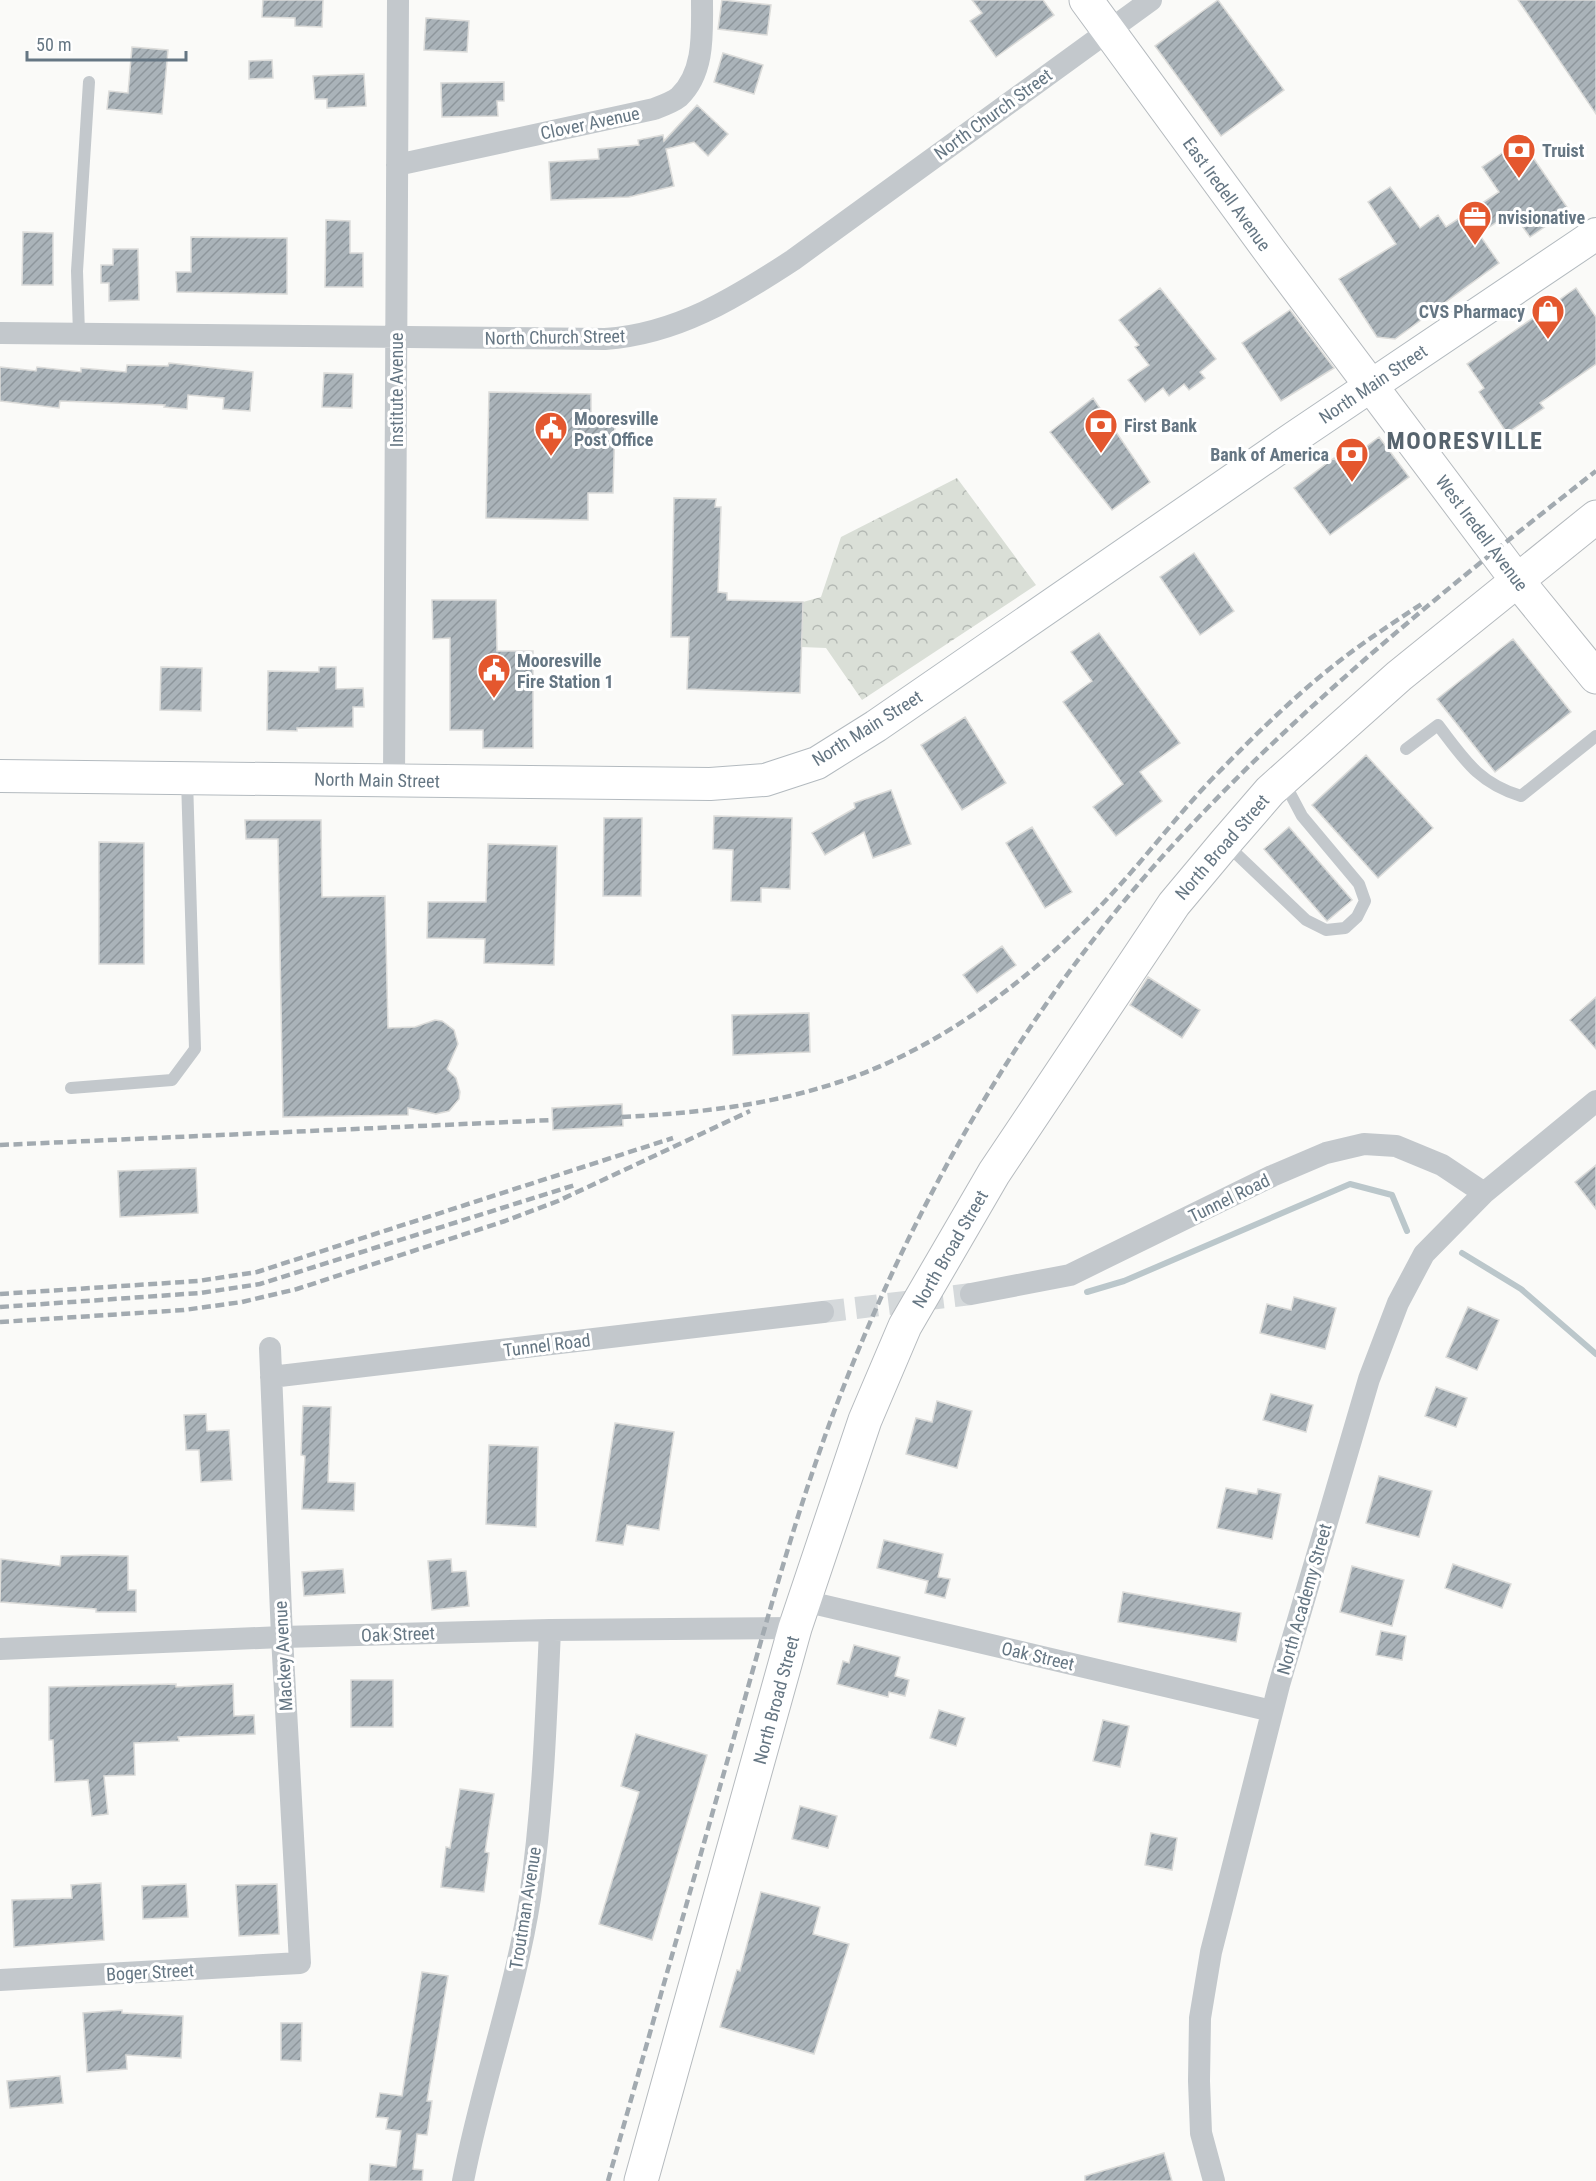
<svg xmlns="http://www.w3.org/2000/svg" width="1596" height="2181" viewBox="0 0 1596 2181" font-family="'Roboto Condensed',sans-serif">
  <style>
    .park { fill: url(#park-crowns) }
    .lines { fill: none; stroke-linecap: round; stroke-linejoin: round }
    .stream { stroke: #bbc7cb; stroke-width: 6 }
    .building { fill: url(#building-hatch); stroke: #dcdcda; stroke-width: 1.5 }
    .street-tunnel { stroke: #d5d9db; stroke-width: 22; stroke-dasharray: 22 11; stroke-linecap: butt }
    .secondary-casing { stroke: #b3babf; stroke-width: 34 }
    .primary-casing { stroke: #b5babe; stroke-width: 35 }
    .lane { stroke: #c3c8cc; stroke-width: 12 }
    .street { stroke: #c3c8cc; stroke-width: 22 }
    .secondary { stroke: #fff; stroke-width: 32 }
    .primary { stroke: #fff; stroke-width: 33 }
    .rail { stroke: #a2aab0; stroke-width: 4.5; stroke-dasharray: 9 4.5; stroke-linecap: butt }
    .labels { text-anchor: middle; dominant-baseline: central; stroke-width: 6; stroke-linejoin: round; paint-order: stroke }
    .street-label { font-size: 18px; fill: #657683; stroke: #fff }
    .poi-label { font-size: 18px; font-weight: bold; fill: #657683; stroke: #fff; text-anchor: start }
    .district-label { font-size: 24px; font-weight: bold; letter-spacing: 1.5px; fill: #57646e; stroke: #fff }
  </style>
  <defs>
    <pattern id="park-crowns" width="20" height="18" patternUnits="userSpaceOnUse" patternTransform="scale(1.5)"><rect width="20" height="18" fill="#dadfd7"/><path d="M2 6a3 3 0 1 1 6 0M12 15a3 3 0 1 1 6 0" fill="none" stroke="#b4b9b4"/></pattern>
    <pattern id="building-hatch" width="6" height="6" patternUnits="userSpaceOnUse" patternTransform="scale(1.5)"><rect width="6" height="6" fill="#aab3b9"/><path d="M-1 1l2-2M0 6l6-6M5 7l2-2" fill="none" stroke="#8e969c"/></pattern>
  </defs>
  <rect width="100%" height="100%" fill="#fafaf8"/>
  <path class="park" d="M 957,478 L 1036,585 L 862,700 L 826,648 L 801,647 L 803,602 L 821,597 L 841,537 Z"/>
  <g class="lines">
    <path class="stream" d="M 1462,1253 L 1521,1289 L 1596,1354
      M 1087,1292 L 1124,1281 L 1350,1184 L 1392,1195 L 1407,1231"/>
  </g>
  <path class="building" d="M 263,0 L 323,0 L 322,27 L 295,26 L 295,18 L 262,17 Z
    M 722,0 L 771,5 L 767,35 L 718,29 Z
    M 972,0 L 1043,0 L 1054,15 L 996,57 L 970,21 L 982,13 Z
    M 1218,0 L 1284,90 L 1221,136 L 1155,46 Z
    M 1518,0 L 1596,0 L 1596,114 Z
    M 426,18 L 469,21 L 467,52 L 424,50 Z
    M 132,47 L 168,50 L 162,114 L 107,109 L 109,91 L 128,93 Z
    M 723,53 L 763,65 L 754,94 L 714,82 Z
    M 272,60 L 273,78 L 249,79 L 249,61 Z
    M 364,74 L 366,106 L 327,108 L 327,99 L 315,99 L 313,76 Z
    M 504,82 L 504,101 L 497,101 L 498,116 L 442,117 L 441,83 Z
    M 697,105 L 728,134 L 708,156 L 694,142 L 666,149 L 674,186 L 629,197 L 551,200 L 549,162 L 599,159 L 598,149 L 639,145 L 638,140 L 663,135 L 664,141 Z
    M 1521,140 L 1569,210 L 1530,237 L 1512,212 L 1479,234 L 1499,263 L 1395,339 L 1377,337 L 1339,279 L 1396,244 L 1368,202 L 1390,187 L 1420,228 L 1438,215 L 1446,227 L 1499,192 L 1482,167 Z
    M 326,220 L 350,221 L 350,253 L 363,253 L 363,287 L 325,287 Z
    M 23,232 L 53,233 L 53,285 L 22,285 Z
    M 191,237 L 287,238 L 287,294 L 177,292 L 176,272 L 191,272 Z
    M 113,249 L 138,249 L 139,300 L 109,301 L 109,283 L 101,283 L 101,265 L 113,265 Z
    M 1160,288 L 1216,359 L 1200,372 L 1205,378 L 1189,390 L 1184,384 L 1169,396 L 1163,388 L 1145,402 L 1128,380 L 1149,365 L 1135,347 L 1139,345 L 1119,320 Z
    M 1576,288 L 1596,317 L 1596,364 L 1540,403 L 1544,408 L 1507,433 L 1479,392 L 1484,388 L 1467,364 Z
    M 1290,310 L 1334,368 L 1281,401 L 1242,343 Z
    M 169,363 L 253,372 L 250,411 L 223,409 L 224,398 L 188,395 L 187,409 L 164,407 L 165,405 L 60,401 L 59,408 L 0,401 L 0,367 L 36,371 L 37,367 L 81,372 L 81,368 L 126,372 L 127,365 L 168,366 Z
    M 324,373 L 353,374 L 352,408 L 322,407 Z
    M 489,392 L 591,394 L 591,421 L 615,421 L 613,493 L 588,493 L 588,520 L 486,518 Z
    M 1093,398 L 1150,482 L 1112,510 L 1050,432 Z
    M 1379,437 L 1409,477 L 1330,535 L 1294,488 L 1334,458 L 1340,466 Z
    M 674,498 L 716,499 L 715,507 L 721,507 L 718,592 L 727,593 L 727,600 L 803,602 L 800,693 L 687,689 L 689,637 L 671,637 Z
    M 1194,553 L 1234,611 L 1200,635 L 1160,577 Z
    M 432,600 L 496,600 L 497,651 L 533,651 L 533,748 L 483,748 L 483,730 L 450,730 L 450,638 L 433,639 Z
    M 1099,633 L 1180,743 L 1140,772 L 1162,801 L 1116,836 L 1093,807 L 1123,784 L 1063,702 L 1092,681 L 1071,652 Z
    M 1513,639 L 1571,712 L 1495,772 L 1437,699 Z
    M 161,667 L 202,668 L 201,711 L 160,710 Z
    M 319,667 L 336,667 L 336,689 L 363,688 L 364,707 L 353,707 L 353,727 L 297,728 L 297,731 L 267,730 L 268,671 L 319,672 Z
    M 965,717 L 1006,783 L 962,810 L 921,745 Z
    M 1366,755 L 1433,828 L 1378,878 L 1312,805 Z
    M 891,790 L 911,844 L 873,858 L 864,832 L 825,855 L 812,833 L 855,808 L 854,803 Z
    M 714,816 L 792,818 L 790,889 L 761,888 L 761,902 L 731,901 L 733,850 L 713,849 Z
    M 604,818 L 642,818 L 641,896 L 603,896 Z
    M 245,820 L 321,820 L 322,897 L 385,896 L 388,1028 L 415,1027 L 435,1020 L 442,1021 L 454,1030 L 458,1044 L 447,1069 L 456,1078 L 460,1092 L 459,1099 L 449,1111 L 436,1114 L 408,1108 L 408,1115 L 283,1117 L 278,839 L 246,839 Z
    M 1032,827 L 1072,892 L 1045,908 L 1006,843 Z
    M 1289,827 L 1352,900 L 1327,921 L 1264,849 Z
    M 99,842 L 144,843 L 144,964 L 99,964 Z
    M 488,844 L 557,846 L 554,965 L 484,963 L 485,939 L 427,938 L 428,902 L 486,902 Z
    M 1002,946 L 1016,965 L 977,993 L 963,975 Z
    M 1148,977 L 1200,1010 L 1182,1038 L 1130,1005 Z
    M 1596,997 L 1596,1049 L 1570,1020 Z
    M 809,1013 L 810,1052 L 733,1055 L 732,1015 Z
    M 622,1104 L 623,1126 L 553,1130 L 552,1108 Z
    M 1596,1165 L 1596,1209 L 1575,1182 Z
    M 196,1168 L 198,1213 L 120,1217 L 118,1171 Z
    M 1294,1297 L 1336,1308 L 1325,1349 L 1260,1333 L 1267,1304 L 1291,1310 Z
    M 1468,1307 L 1499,1320 L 1477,1370 L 1446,1357 Z
    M 1436,1387 L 1467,1398 L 1456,1427 L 1425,1416 Z
    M 1271,1394 L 1313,1405 L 1306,1432 L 1263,1420 Z
    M 937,1401 L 972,1411 L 957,1468 L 906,1454 L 916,1418 L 932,1422 Z
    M 303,1406 L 331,1407 L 328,1482 L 355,1483 L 354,1511 L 302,1509 L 305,1456 L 301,1455 Z
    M 206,1414 L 207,1431 L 229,1430 L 232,1480 L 201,1482 L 199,1450 L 186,1450 L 184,1415 Z
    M 615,1423 L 674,1432 L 659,1530 L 627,1525 L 623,1545 L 596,1541 Z
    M 489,1445 L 538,1447 L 536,1527 L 486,1524 Z
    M 1379,1476 L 1432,1491 L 1419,1537 L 1366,1523 Z
    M 1226,1488 L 1257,1494 L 1258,1489 L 1281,1494 L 1272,1539 L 1217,1528 Z
    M 884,1540 L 943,1554 L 938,1577 L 950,1579 L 945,1598 L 925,1593 L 928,1581 L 877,1568 Z
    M 95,1555 L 128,1556 L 128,1590 L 136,1590 L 136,1612 L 96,1612 L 96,1609 L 0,1602 L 1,1559 L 60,1566 L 61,1556 Z
    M 451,1559 L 452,1572 L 466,1571 L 469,1606 L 432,1610 L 428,1561 Z
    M 1453,1564 L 1511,1584 L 1502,1608 L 1445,1588 Z
    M 1352,1566 L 1404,1580 L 1392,1626 L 1340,1612 Z
    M 343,1569 L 345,1593 L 304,1596 L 302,1572 Z
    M 1123,1592 L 1241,1613 L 1236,1642 L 1118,1622 Z
    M 1381,1631 L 1406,1636 L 1402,1660 L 1376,1655 Z
    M 854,1645 L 900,1657 L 895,1676 L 909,1680 L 905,1696 L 889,1692 L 888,1697 L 837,1684 L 843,1661 L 849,1663 Z
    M 351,1680 L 393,1680 L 393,1727 L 351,1727 Z
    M 176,1684 L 176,1687 L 233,1684 L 234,1716 L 254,1715 L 255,1734 L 178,1737 L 179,1741 L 134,1743 L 135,1775 L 104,1776 L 108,1814 L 92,1816 L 88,1780 L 55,1782 L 53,1740 L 49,1740 L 49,1687 Z
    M 939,1710 L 965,1718 L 956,1746 L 930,1738 Z
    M 1103,1720 L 1129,1726 L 1120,1767 L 1093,1761 Z
    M 636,1734 L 707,1755 L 652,1940 L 599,1924 L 639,1792 L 621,1786 Z
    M 460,1789 L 494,1794 L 485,1852 L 489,1853 L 484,1892 L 441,1887 L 446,1847 L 450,1848 Z
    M 800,1806 L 837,1816 L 828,1848 L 792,1839 Z
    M 1151,1833 L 1177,1838 L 1172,1870 L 1145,1865 Z
    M 101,1883 L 104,1940 L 14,1947 L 12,1900 L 72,1898 L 71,1885 Z
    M 186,1884 L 188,1917 L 143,1919 L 142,1886 Z
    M 277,1884 L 279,1934 L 239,1936 L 236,1885 Z
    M 761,1892 L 820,1907 L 813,1934 L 849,1944 L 814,2054 L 720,2027 L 737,1970 L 740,1971 Z
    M 422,1972 L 448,1976 L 427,2101 L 432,2101 L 427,2135 L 417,2134 L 413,2169 L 423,2170 L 422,2181 L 369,2181 L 370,2164 L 396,2167 L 401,2131 L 386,2129 L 388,2118 L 376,2117 L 380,2093 L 402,2096 Z
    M 122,2010 L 122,2013 L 183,2016 L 181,2058 L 126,2055 L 127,2069 L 87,2072 L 83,2013 Z
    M 281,2023 L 302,2023 L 301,2061 L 281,2060 Z
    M 60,2076 L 63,2103 L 10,2108 L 7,2081 Z
    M 1164,2153 L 1172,2181 L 1085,2181 L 1085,2176 Z"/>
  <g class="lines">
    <path class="street-tunnel" d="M 823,1312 L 971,1294"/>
    <defs>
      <path id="secondary" d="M 0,776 L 710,784 L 765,780 L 817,763 L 876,726 L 1295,437 L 1596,234"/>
      <path id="primary" d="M 1086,0 L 1269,250 L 1516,579 L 1596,677
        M 641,2181 L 795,1628 L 865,1420 L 905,1326 L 994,1173 L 1174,904 L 1225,843 L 1270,791 L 1399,676 L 1596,517"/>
    </defs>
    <use href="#secondary" class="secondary-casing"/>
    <use href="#primary" class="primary-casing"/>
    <path class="lane" d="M 79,334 L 77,271 L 89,82
      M 1406,749 L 1438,725 C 1464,759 1478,783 1521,796 L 1596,736
      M 1226,844 L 1306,920 L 1326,930 L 1345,928 L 1357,917 L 1365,901 L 1359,884 L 1302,816 L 1284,782
      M 71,1088 L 172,1080 L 195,1049 L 187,779"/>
    <path class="street" d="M 397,165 L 654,109 C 662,106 673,102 679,97 C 705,72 702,33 702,0
      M 0,333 L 605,339 C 677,334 735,298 793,260 L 1151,0
      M 394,780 L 398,0
      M 971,1294 L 1070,1275 L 1272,1176 L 1326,1153 L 1364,1144 L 1396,1146 L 1442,1165 L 1484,1193
      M 271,1377 L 823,1312
      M 804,1601 L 1272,1711
      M 0,1649 L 282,1637 L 550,1630 L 795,1628
      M 0,1980 L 300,1963 L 282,1637 L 270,1348
      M 463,2181 C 481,2086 515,1994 530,1898 C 543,1809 546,1719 550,1630
      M 1214,2181 L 1201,2133 L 1199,2081 L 1200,2018 L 1211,1952 L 1279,1685 L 1369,1379 L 1398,1303 L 1424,1254 L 1484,1193 L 1596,1101"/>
    <use href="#secondary" class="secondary"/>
    <use href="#primary" class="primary"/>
    <path class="rail" d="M 622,1117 C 695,1113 766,1106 836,1083 C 939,1050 1034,977 1107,899 C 1143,861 1175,818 1211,780 C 1252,738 1295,695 1342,659 C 1368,639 1396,621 1423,603
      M 0,1145 L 553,1120
      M 0,1294 L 198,1281 L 257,1272 L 673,1138
      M 0,1307 L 200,1293 L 260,1284 L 575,1185
      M 0,1322 L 184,1310 L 242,1302 L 297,1289 L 505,1221 L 558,1201 L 750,1111
      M 608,2181 C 647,2043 686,1906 725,1769 C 757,1657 786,1545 825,1436 C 901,1226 1013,1024 1162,857 C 1291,713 1444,590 1596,471"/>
  </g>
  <defs>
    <symbol id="bank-pin" viewBox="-11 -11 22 30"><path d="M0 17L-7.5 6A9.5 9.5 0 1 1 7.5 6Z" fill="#e4572e" stroke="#fff"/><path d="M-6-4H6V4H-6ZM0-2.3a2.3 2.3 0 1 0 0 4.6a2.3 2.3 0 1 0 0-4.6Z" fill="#fff"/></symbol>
    <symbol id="office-pin" viewBox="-11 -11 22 30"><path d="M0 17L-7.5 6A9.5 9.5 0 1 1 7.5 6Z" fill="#e4572e" stroke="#fff"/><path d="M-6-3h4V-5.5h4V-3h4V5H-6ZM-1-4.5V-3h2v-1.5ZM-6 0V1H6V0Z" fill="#fff"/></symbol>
    <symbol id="shop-pin" viewBox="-11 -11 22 30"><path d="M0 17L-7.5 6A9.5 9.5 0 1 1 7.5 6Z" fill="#e4572e" stroke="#fff"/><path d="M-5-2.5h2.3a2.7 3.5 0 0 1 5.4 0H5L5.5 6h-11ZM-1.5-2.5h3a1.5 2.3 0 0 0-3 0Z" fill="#fff"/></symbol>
    <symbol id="civic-pin" viewBox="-11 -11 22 30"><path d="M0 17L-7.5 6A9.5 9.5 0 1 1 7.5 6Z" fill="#e4572e" stroke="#fff"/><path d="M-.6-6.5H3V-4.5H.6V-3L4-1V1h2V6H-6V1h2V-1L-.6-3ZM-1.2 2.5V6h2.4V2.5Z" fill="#fff"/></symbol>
  </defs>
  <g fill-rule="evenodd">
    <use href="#bank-pin" x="1500" y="131" width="38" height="52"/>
    <use href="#office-pin" x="1456" y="198" width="38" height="52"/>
    <use href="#shop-pin" x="1529" y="292" width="38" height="52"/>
    <use href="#bank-pin" x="1082" y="406" width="38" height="52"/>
    <use href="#civic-pin" x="532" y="409" width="38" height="52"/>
    <use href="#bank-pin" x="1333" y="435" width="38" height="52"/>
    <use href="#civic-pin" x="475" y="651" width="38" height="52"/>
  </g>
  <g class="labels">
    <g class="street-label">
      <text transform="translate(993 114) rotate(-36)">North Church Street</text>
      <text transform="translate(590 123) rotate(-12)">Clover Avenue</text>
      <text transform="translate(1227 194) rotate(54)">East Iredell Avenue</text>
      <text transform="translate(555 337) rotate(-1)">North Church Street</text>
      <text transform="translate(1373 384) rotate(-34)">North Main Street</text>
      <text transform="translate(396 390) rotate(-90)">Institute Avenue</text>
      <text transform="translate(1482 533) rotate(53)">West Iredell Avenue</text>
      <text transform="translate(867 728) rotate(-32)">North Main Street</text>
      <text transform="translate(377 780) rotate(1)">North Main Street</text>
      <text transform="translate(1222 847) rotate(-49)">North Broad Street</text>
      <text transform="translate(1229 1198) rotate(-26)">Tunnel Road</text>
      <text transform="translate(950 1249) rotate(-60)">North Broad Street</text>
      <text transform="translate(547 1345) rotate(-7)">Tunnel Road</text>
      <text transform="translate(1304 1599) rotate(-74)">North Academy Street</text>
      <text transform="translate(398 1634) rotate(-2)">Oak Street</text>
      <text transform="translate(283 1656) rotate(-93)">Mackey Avenue</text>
      <text transform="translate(1038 1656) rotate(13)">Oak Street</text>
      <text transform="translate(776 1700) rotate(-75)">North Broad Street</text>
      <text transform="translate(525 1908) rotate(-81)">Troutman Avenue</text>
      <text transform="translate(150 1972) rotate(-3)">Boger Street</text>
    </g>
    <g class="poi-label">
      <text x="1542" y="150">Truist</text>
      <text x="1498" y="217">nvisionative</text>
      <text x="1525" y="311" text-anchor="end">CVS Pharmacy</text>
      <text x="574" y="418">Mooresville<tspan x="574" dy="21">Post Office</tspan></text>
      <text x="1124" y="425">First Bank</text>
      <text x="1329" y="454" text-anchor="end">Bank of America</text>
      <text x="517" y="660">Mooresville<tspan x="517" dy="21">Fire Station 1</tspan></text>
    </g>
    <g class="district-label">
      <text x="1465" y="441">MOORESVILLE</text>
    </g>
  </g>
  <path d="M27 51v9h159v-9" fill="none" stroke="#657683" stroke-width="3"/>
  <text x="36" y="51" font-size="18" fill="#657683" stroke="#ffffff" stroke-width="4.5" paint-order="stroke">50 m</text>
</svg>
